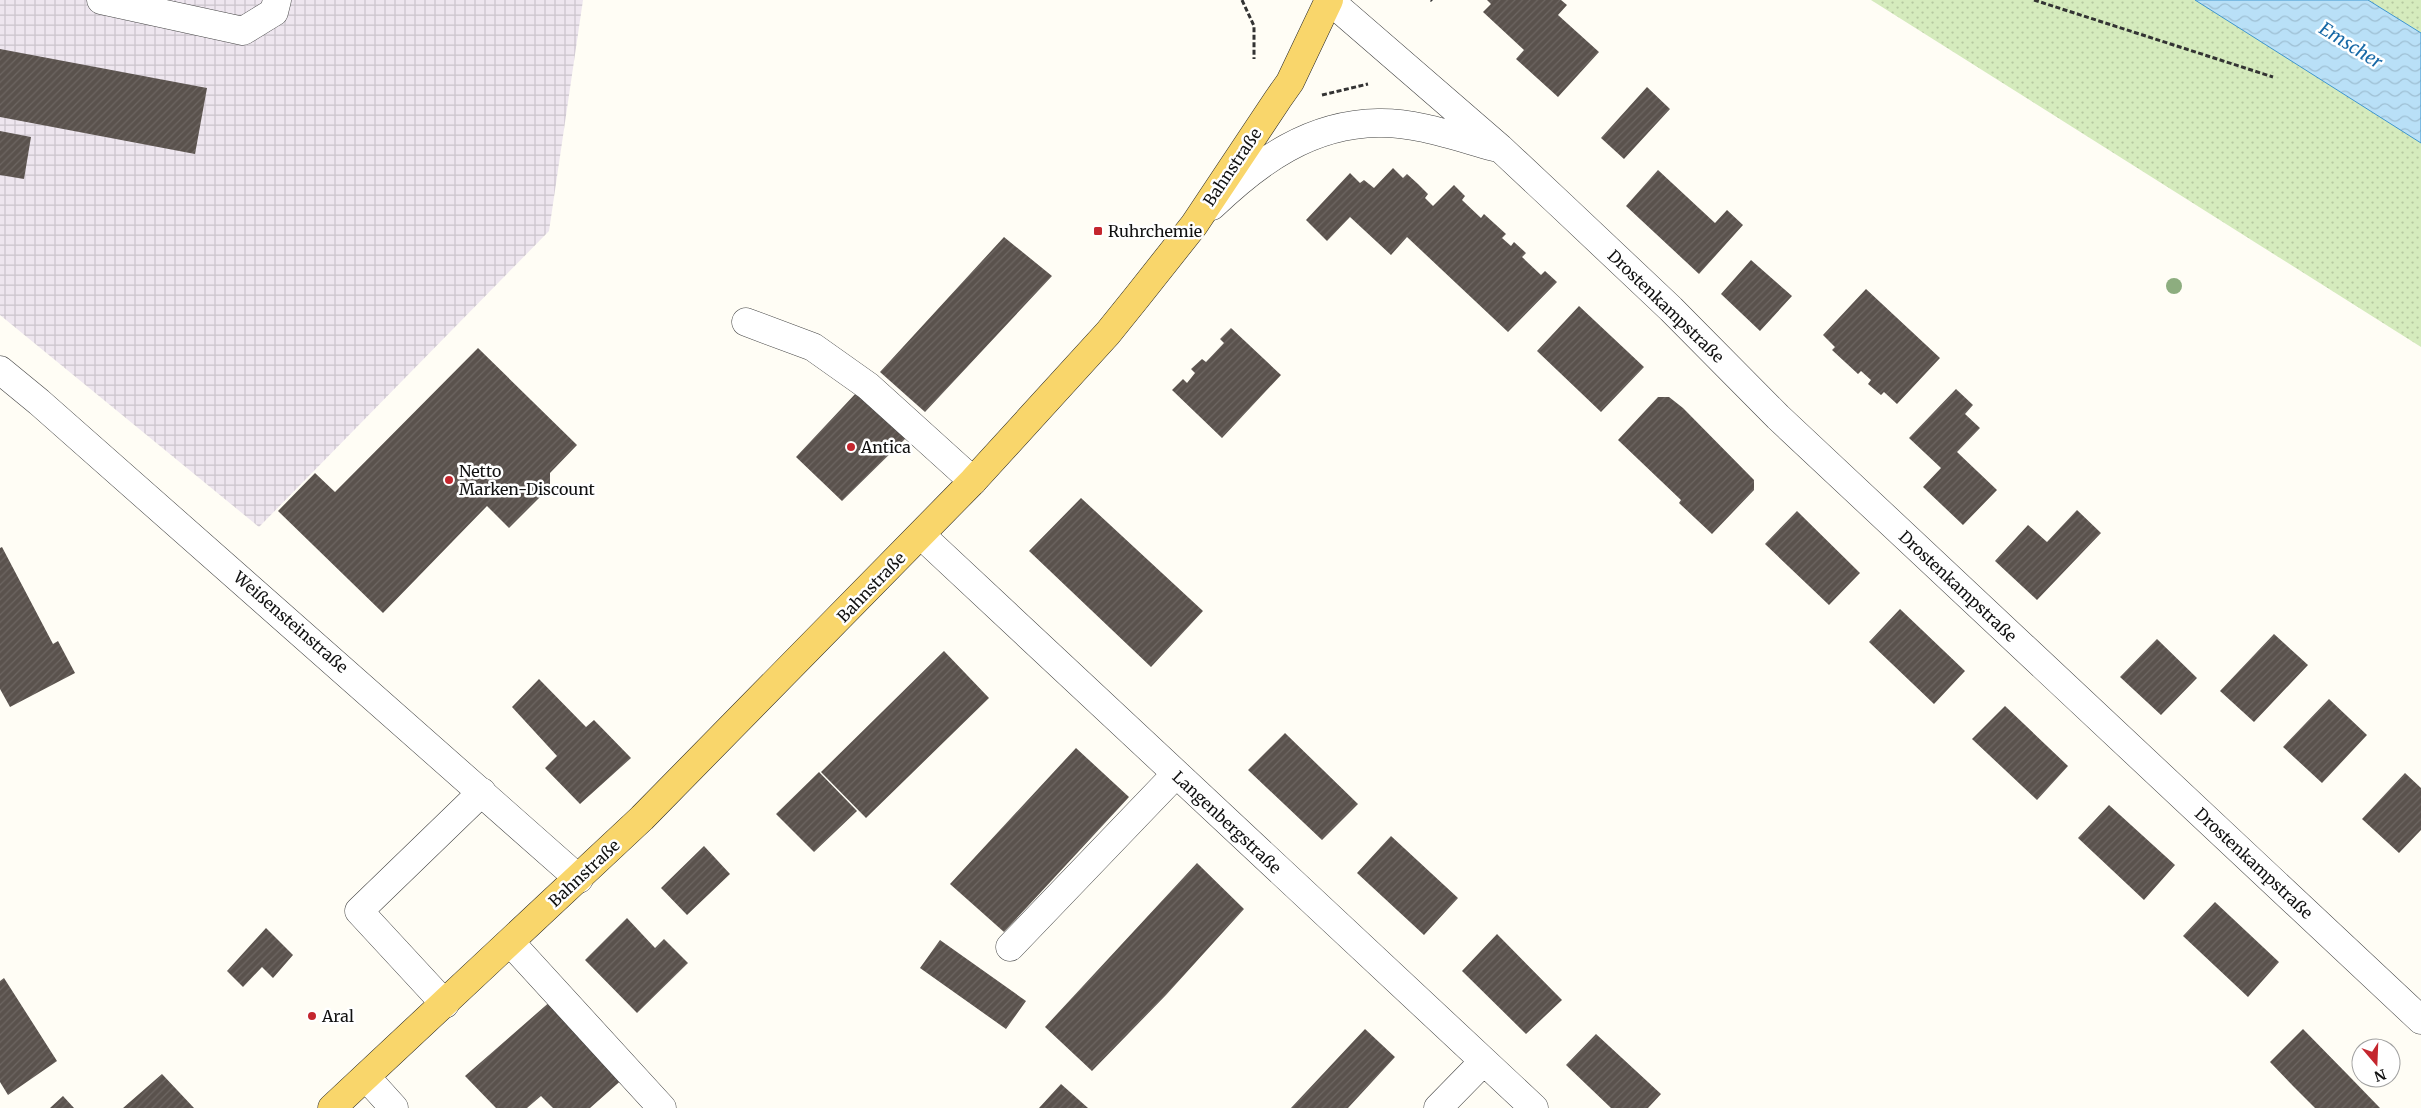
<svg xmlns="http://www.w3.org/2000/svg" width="2421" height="1108" viewBox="0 0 2421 1108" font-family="Merriweather,serif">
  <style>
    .industrial { fill: url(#industrial-grid) }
    .grass { fill: url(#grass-dots) }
    .water { fill: url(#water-waves); stroke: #3f96cf }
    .building { fill: url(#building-hatch) }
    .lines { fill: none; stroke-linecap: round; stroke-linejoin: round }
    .minor-casing { stroke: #444; stroke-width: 29 }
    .major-casing { stroke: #222; stroke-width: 29 }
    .path { stroke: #333; stroke-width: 3; stroke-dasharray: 5 2.5; stroke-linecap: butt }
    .minor { stroke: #fff; stroke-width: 28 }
    .major { stroke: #f9d66b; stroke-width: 28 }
    .tree { fill: #8dad7f }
    .poi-dot { fill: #c4262e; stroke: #fff; stroke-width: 2 }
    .labels { text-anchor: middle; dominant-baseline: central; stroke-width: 5; stroke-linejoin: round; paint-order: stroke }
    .street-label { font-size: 16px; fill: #111; stroke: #fff }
    .poi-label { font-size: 16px; fill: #111; stroke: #fff; text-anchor: start }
    .water-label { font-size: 18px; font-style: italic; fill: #1768a6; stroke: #fff }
  </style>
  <defs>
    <pattern id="industrial-grid" width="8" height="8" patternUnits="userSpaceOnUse" patternTransform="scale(1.25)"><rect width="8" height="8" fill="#eee6ef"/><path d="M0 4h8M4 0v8" fill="none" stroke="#cbc4cc"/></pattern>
    <pattern id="grass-dots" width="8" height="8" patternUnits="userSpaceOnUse" patternTransform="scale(1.25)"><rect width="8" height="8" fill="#d5ebbd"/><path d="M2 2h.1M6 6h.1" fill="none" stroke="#b6c8a1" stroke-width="1.8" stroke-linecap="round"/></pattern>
    <pattern id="water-waves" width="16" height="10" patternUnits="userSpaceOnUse" patternTransform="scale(1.25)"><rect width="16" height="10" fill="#b9e0f7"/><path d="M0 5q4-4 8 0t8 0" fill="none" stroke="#9ebfd3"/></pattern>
    <pattern id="building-hatch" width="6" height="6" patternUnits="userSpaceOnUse" patternTransform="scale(1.25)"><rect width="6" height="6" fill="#5a524d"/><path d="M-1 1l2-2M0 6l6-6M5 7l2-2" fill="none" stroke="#6d6662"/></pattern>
  </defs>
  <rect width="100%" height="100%" fill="#fffdf5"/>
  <path class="industrial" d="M 0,0 L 583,0 L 549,231 L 259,527 L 0,315 Z"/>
  <path class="grass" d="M 1871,0 L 2421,0 L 2421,347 Z"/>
  <path class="water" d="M 2195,0 L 2368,0 L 2421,33 L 2421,143 Z"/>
  <path class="building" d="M 1487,0 L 1561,0 L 1567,5 L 1558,15 L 1599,52 L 1558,97 L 1516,59 L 1524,50 L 1483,12 L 1491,4 Z
    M 0,49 L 207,88 L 195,154 L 0,117 Z
    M 1647,87 L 1670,109 L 1624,159 L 1601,138 Z
    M 0,131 L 31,137 L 24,179 L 0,175 Z
    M 1393,168 L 1403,178 L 1407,174 L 1418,184 L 1428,194 L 1425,198 L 1433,206 L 1454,185 L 1465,196 L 1462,200 L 1481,218 L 1484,214 L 1506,234 L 1502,238 L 1511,246 L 1514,242 L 1526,253 L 1522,257 L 1541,275 L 1545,271 L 1557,282 L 1508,332 L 1407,237 L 1391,255 L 1350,217 L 1327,241 L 1306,220 L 1350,173 L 1360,183 L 1364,180 L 1374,188 Z
    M 1658,170 L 1715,223 L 1727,210 L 1743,225 L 1699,274 L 1626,206 Z
    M 1004,237 L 1052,276 L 925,412 L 880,372 Z
    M 1751,260 L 1792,296 L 1760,331 L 1721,294 Z
    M 1866,289 L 1940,358 L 1897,404 L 1884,392 L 1881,395 L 1868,384 L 1871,380 L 1861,371 L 1858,374 L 1832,350 L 1835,347 L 1823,335 Z
    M 1579,306 L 1644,367 L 1601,412 L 1537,351 Z
    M 1231,328 L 1281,375 L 1222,438 L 1172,390 L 1183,379 L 1187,383 L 1195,373 L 1191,369 L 1202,359 L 1206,362 L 1224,343 L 1220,339 Z
    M 478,348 L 577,445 L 550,473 L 550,487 L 509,528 L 487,506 L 383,613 L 278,511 L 315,473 L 335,492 Z
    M 1956,389 L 1973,405 L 1965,414 L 1980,428 L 1957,452 L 1997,490 L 1963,525 L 1923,487 L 1941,468 L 1909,438 Z
    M 857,392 L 907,437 L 842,501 L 796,457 Z
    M 1658,397 L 1669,397 L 1683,408 L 1754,480 L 1754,490 L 1712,534 L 1679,503 L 1681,500 L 1618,440 Z
    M 1081,498 L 1203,611 L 1151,667 L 1029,551 Z
    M 2077,510 L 2101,533 L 2037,600 L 1995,561 L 2028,525 L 2047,542 Z
    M 1797,511 L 1860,573 L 1829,605 L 1765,544 Z
    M 2,547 L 53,644 L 58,641 L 75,673 L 10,707 L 0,689 L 0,548 Z
    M 1900,609 L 1965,671 L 1934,704 L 1869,642 Z
    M 2274,634 L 2308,665 L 2254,722 L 2220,691 Z
    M 2157,639 L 2197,678 L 2161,715 L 2120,677 Z
    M 944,651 L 989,698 L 866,818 L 821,772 Z
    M 539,679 L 586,727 L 594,720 L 631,758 L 580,804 L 545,768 L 557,756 L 512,707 Z
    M 2329,699 L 2367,735 L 2322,783 L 2283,747 Z
    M 2005,706 L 2068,766 L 2037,800 L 1972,739 Z
    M 1285,733 L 1358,804 L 1322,840 L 1248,770 Z
    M 1076,748 L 1129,797 L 1004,932 L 950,884 Z
    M 819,772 L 857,811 L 814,852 L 776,814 Z
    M 2405,773 L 2421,788 L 2421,830 L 2399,853 L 2362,819 Z
    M 2109,805 L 2175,865 L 2144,900 L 2078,838 Z
    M 1391,836 L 1458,898 L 1424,935 L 1357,873 Z
    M 704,846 L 730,874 L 687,915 L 661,888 Z
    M 1197,863 L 1244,909 L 1166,995 L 1092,1071 L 1045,1027 Z
    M 2215,902 L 2279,962 L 2248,997 L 2183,936 Z
    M 627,918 L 655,948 L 664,939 L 688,963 L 637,1013 L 585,960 Z
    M 266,928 L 293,955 L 273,978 L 262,967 L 243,987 L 227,971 Z
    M 1497,934 L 1562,1000 L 1526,1034 L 1462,971 Z
    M 940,940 L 1026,1001 L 1006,1029 L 920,968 Z
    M 4,978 L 57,1061 L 8,1095 L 0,1082 L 0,981 Z
    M 552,1000 L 625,1077 L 590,1108 L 553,1108 L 541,1096 L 527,1108 L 496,1108 L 465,1076 Z
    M 1365,1029 L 1395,1057 L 1348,1108 L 1291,1108 Z
    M 2303,1029 L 2349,1076 L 2380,1108 L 2315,1108 L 2293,1086 L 2270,1062 Z
    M 1596,1034 L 1661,1094 L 1648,1108 L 1611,1108 L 1566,1065 Z
    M 162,1074 L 194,1108 L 123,1108 Z
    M 1061,1084 L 1088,1108 L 1039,1108 Z
    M 63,1096 L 74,1108 L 50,1108 Z"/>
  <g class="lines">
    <defs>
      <path id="minor" d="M 101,0 L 243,31 L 274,12 L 277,0
        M 1329,0 L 1500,148 L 1563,207 L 1671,309 L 1778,417 L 2421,1020
        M 1212,206 C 1259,161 1310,124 1378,123 C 1416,122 1457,137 1494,147
        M 746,322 L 813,347 L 868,386 L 973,481
        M 0,370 L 39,402 L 579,879
        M 921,535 L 1534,1108
        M 511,943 L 662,1108
        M 1010,947 L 1176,774
        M 445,1004 L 359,911 L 482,792
        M 366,1077 L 394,1108
        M 1438,1108 L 1483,1062"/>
      <path id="major" d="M 332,1108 L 642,818 L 973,481 L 1108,333 L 1137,297 L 1194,225 L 1278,99 L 1290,82 L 1329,0"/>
    </defs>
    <use href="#minor" class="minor-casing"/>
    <use href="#major" class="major-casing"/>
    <path class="path" d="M 1242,0 L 1254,26 L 1254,59
      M 1431,0 L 1432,1
      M 2034,0 L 2273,77
      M 1322,95 L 1368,84"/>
    <use href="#minor" class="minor"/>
    <use href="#major" class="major"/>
  </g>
  <circle class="tree" cx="2174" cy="286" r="8"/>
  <g class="poi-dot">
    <rect x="1093" y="226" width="10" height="10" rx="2.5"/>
    <circle cx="851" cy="447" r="5"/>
    <circle cx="449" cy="480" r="5"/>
    <circle cx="312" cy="1016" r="5"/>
  </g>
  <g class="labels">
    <g class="street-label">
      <text transform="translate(1232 167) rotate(-56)">Bahnstraße</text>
      <text transform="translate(1666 306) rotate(44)">Drostenkampstraße</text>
      <text transform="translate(1958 586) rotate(43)">Drostenkampstraße</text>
      <text transform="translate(871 587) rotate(-46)">Bahnstraße</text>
      <text transform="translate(291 622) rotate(41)">Weißensteinstraße</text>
      <text transform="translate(1227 822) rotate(43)">Langenbergstraße</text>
      <text transform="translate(2254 863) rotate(43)">Drostenkampstraße</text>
      <text transform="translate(584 873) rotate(-43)">Bahnstraße</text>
    </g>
    <g class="poi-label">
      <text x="1108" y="231">Ruhrchemie</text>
      <text x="861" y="447">Antica</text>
      <text x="459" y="471">Netto<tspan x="459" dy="18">Marken-Discount</tspan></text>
      <text x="322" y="1016">Aral</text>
    </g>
    <g class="water-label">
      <text transform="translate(2351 45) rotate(32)">Emscher</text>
    </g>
  </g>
  <g transform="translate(2376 1063) rotate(161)"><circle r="24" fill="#ffffff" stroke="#a0a0a0"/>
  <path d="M0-4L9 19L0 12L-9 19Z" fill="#c4262e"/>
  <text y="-8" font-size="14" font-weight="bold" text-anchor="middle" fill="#111111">N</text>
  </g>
</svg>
